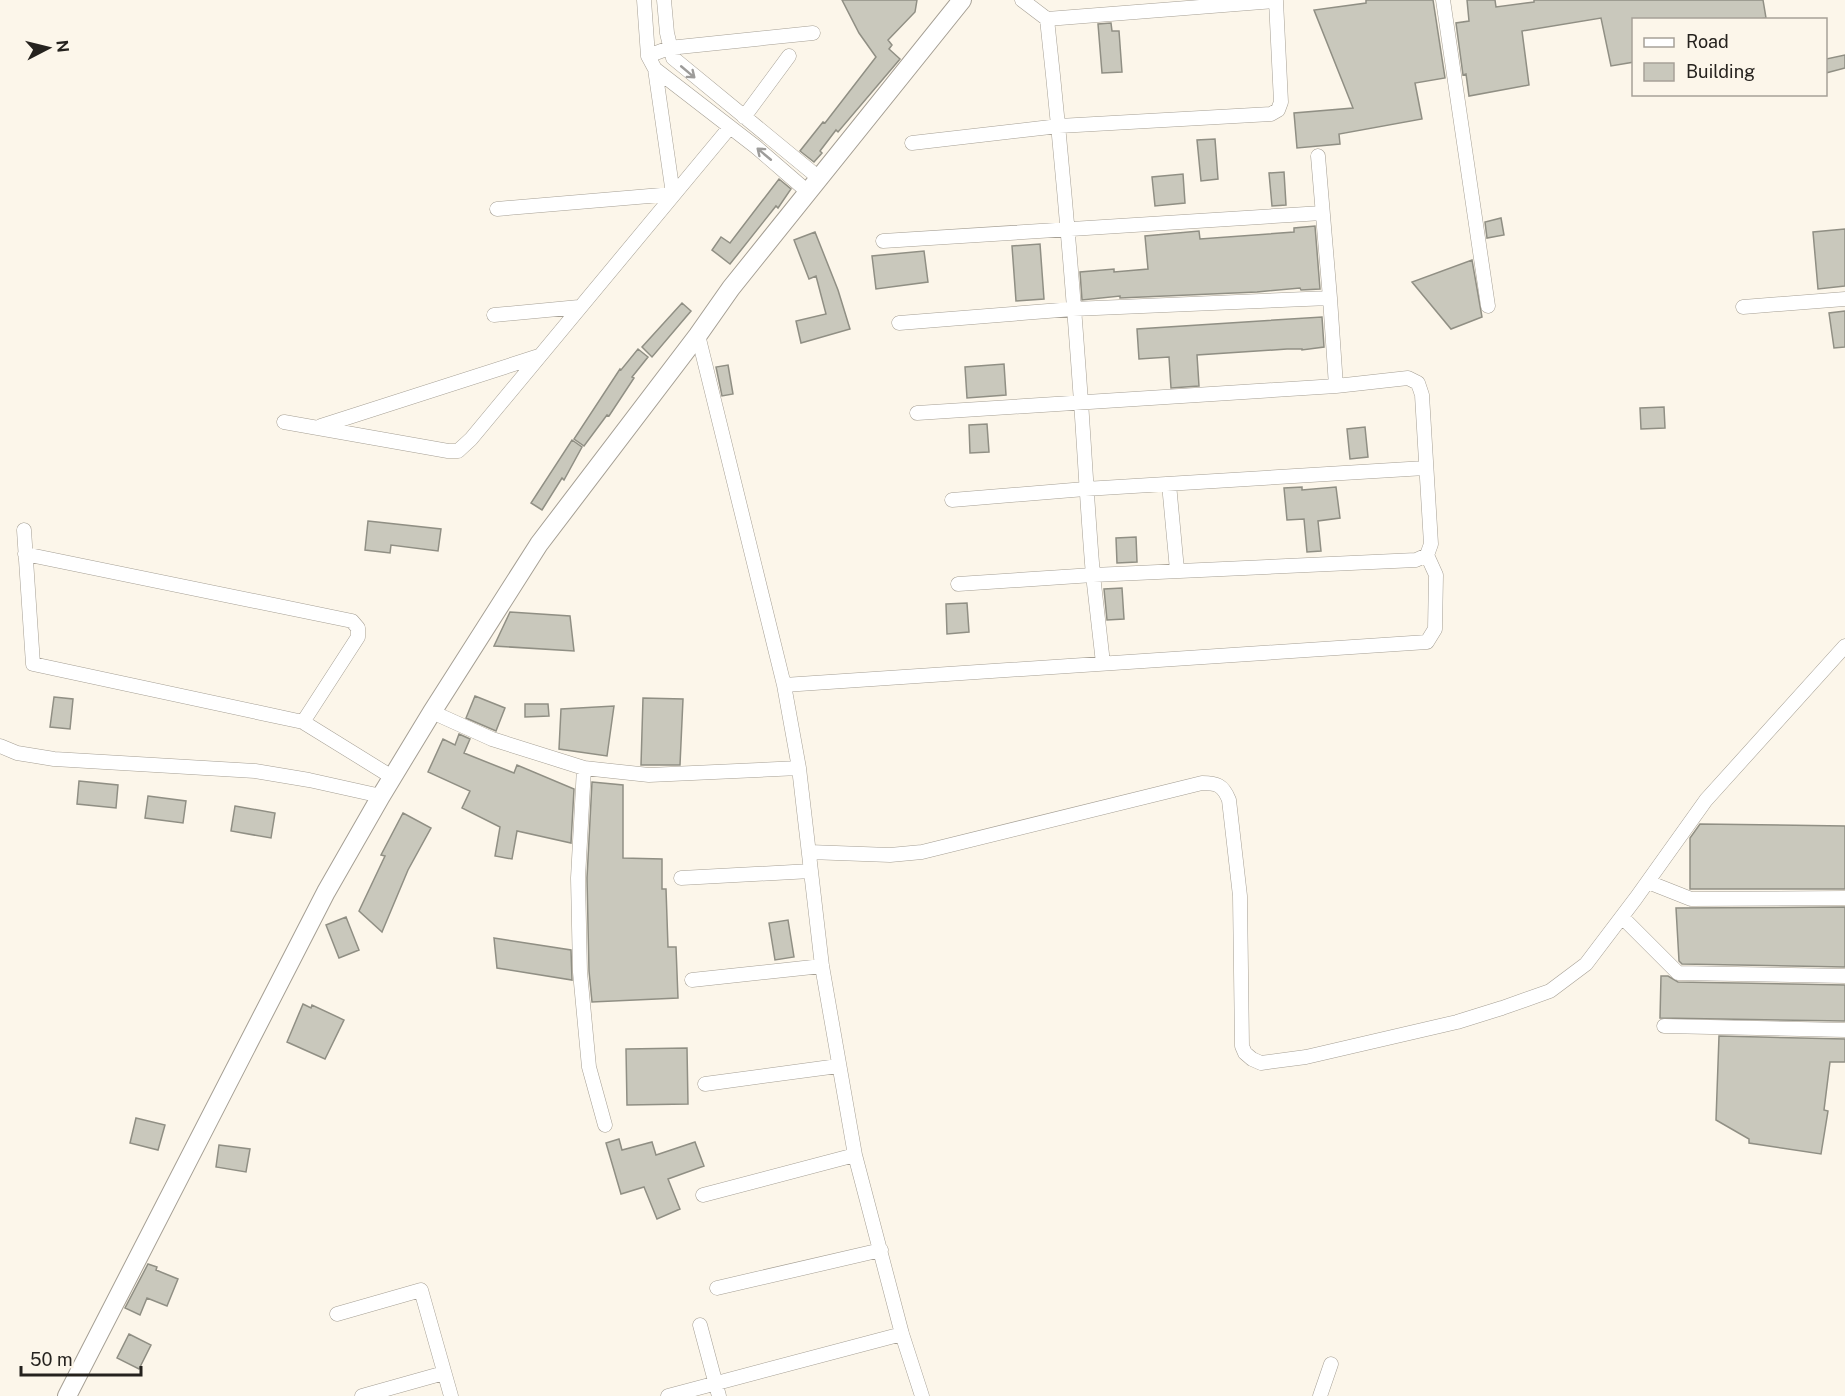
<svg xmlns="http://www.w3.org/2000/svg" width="1845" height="1396" viewBox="0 0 1845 1396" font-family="'Public Sans',sans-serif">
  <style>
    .building { fill: #c9c8bc; stroke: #908f84; stroke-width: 1.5 }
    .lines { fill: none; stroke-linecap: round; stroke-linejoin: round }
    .street-casing { stroke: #a59f94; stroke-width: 15 }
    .secondary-casing { stroke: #a59f94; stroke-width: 20 }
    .street { stroke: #fff; stroke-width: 14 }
    .secondary { stroke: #fff; stroke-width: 18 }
    .oneway { stroke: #9d9c9a }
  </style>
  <rect width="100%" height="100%" fill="#fcf6ea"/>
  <path class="building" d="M 842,0 L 917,0 L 915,12 L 888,40 L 892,45 L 889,49 L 900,59 L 838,132 L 836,130 L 820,151 L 822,153 L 814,162 L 800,151 L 823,122 L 825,123 L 876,57 L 859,33 Z
    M 1366,0 L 1433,0 L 1445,78 L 1415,83 L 1422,119 L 1339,134 L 1340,144 L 1297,148 L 1294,113 L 1353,108 L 1314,10 L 1366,3 Z
    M 1467,0 L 1495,0 L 1496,7 L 1534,2 L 1534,0 L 1763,0 L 1766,18 L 1755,20 L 1634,20 L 1634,62 L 1611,66 L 1601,18 L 1522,31 L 1529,85 L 1469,96 L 1466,74 L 1463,75 L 1456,23 L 1469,21 Z
    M 1111,23 L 1112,31 L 1119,31 L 1122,72 L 1102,73 L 1098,24 Z
    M 1845,55 L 1845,68 L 1826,73 L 1826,59 Z
    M 1215,139 L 1218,179 L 1201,181 L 1197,140 Z
    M 1284,172 L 1286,205 L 1272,206 L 1269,173 Z
    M 1183,174 L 1185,203 L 1155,206 L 1152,177 Z
    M 779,179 L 791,189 L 778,208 L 776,206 L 730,264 L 712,250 L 721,237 L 730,243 Z
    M 1501,218 L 1504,235 L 1487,238 L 1485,222 Z
    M 1315,226 L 1320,289 L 1301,290 L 1300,288 L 1257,292 L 1120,298 L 1120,296 L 1082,300 L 1080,272 L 1114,269 L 1114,272 L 1148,269 L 1145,236 L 1199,231 L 1200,239 L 1294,232 L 1294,228 Z
    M 1845,229 L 1845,286 L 1818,289 L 1813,232 Z
    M 815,232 L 838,290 L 850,329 L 801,343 L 796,321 L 826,314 L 816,276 L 809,279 L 794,240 Z
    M 1040,244 L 1044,299 L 1016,301 L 1012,246 Z
    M 924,251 L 928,282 L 876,289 L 872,256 Z
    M 1472,260 L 1482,317 L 1451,329 L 1412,282 Z
    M 682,303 L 691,311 L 652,357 L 642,347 Z
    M 1845,311 L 1845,347 L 1834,348 L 1829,313 Z
    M 1322,317 L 1324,347 L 1302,350 L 1302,349 L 1287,349 L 1197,355 L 1199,386 L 1171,388 L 1169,357 L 1139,359 L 1137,329 Z
    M 638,349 L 648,357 L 632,377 L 634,378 L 609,416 L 607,415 L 584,446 L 574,439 L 620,369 L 621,370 Z
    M 1004,364 L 1006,395 L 967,398 L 965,367 Z
    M 728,365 L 733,394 L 722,396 L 716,367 Z
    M 1664,407 L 1665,428 L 1641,429 L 1640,408 Z
    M 987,424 L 989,452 L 970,453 L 969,425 Z
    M 1365,427 L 1368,457 L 1350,459 L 1347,429 Z
    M 572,440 L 582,447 L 564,480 L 562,478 L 542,510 L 531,503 Z
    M 1302,487 L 1302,490 L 1336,487 L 1340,518 L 1318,521 L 1321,551 L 1307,552 L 1304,519 L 1287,520 L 1284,488 Z
    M 368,521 L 441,529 L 438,551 L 391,545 L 390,553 L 365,550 Z
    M 1136,537 L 1137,562 L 1117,563 L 1116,538 Z
    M 1122,588 L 1124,619 L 1107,620 L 1104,589 Z
    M 967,603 L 969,632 L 947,634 L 946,604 Z
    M 510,612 L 570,616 L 574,651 L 494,646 Z
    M 475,696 L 505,708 L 496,731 L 466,718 Z
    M 54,697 L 73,699 L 70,729 L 50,727 Z
    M 643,698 L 683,699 L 680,765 L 641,765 Z
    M 525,704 L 548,704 L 549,716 L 525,717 Z
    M 614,706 L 607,756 L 559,749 L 561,709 Z
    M 459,734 L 470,739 L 464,753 L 514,773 L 517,765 L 574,789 L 571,843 L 517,831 L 512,859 L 495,856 L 500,827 L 462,808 L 470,791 L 428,772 L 443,739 L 455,745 Z
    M 79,781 L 118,785 L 116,808 L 77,804 Z
    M 592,782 L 623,785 L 623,858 L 662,859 L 662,889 L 666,889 L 668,947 L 676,947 L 678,998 L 592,1002 L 589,971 L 587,878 Z
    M 148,796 L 186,801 L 183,823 L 145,818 Z
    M 235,806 L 275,813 L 271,838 L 231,831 Z
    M 403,813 L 431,828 L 408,870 L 382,932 L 359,911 L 385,856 L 381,855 Z
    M 1700,824 L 1845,826 L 1845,889 L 1690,889 L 1690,838 Z
    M 1845,907 L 1845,967 L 1682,964 L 1679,961 L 1676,908 Z
    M 346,917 L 359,950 L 339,958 L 326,925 Z
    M 788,920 L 794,957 L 775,960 L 769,923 Z
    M 494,938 L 571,950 L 572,980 L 497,968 Z
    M 1661,976 L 1668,976 L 1678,982 L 1845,985 L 1845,1021 L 1660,1018 Z
    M 303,1004 L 311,1008 L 312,1005 L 344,1020 L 325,1059 L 287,1042 Z
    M 1719,1036 L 1845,1039 L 1845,1062 L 1830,1062 L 1824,1110 L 1828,1111 L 1821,1154 L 1749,1143 L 1749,1139 L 1716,1120 Z
    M 687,1048 L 688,1104 L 627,1105 L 626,1049 Z
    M 136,1118 L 165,1125 L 158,1150 L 130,1143 Z
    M 619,1139 L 622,1150 L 652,1142 L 656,1155 L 695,1142 L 704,1166 L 668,1179 L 680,1209 L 657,1219 L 644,1187 L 621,1194 L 606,1143 Z
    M 219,1145 L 250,1149 L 246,1172 L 216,1167 Z
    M 148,1264 L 157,1267 L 156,1270 L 178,1279 L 167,1306 L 147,1298 L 140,1315 L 125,1308 Z
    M 129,1334 L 151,1345 L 139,1369 L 117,1358 Z"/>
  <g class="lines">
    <defs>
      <path id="street" d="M 644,0 L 648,56 L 655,69 L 756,147 L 808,192
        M 664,0 L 667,33 L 673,58 L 819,178
        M 1443,0 L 1488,306
        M 648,56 L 669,48 L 813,33
        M 744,117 L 789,56
        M 912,143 L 1059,126 L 1271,114 L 1278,110 L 1281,102 L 1276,1 L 1047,19 L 1022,0
        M 1318,156 L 1330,298
        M 497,209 L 673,194 L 655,69
        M 883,241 L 1322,213
        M 1743,307 L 1845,299
        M 494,315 L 579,307
        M 899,323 L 1073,309 L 1330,298 L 1336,386
        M 698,335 L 784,685 L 799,768 L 822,966 L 855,1155
        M 917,413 L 1336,386 L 1408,378 L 1418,383 L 1422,395 L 1431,544 L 1427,555 L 1416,560 L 1093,575 C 1088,517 1085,459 1081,402 C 1072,274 1061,146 1047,19
        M 284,422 L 448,451 L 458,451 L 471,439 L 730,127
        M 321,426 L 539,356
        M 1169,484 L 1177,570
        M 952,500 L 1085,489 L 1425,468
        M 24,530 L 33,664 L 303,722 L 392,777
        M 25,554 L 352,621 L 358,628 L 358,637 L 303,722
        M 958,584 L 1093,575 L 1103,663
        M 784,685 L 1427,642 L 1435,629 L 1436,575 L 1427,555
        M 432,712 L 492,739 L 584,768
        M 0,746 L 17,753 L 54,759 L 255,771 L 309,780 L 381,796
        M 809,852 L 890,855 L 922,852 L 1202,783 C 1217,783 1223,785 1229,800 L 1240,896 L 1242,1046 L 1245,1053 L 1252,1059 L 1261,1063 L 1306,1057 L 1457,1022 L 1502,1008 L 1550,991 L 1586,964 L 1636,898 L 1706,800 L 1845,646
        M 681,878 L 811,871
        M 1648,882 L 1691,899 L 1845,898
        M 1622,917 L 1678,973 L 1845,976
        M 692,980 L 822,966
        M 1664,1026 L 1845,1030
        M 705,1084 L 838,1066
        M 605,1125 L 589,1067 L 580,972 L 578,878 L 584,768 L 649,775 L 799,768
        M 703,1195 L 855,1155 L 902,1334 L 922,1396
        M 717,1288 L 881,1250
        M 337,1314 L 421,1290 L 451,1396
        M 700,1325 L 719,1396
        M 362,1396 L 444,1373
        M 668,1396 L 902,1334
        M 1320,1396 L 1331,1364"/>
      <path id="secondary" d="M 67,1396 L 326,892 L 381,796 L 432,712 L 539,544 L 698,335 L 731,288 L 962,0"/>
    </defs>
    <use href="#street" class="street-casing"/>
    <use href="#secondary" class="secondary-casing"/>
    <use href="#street" class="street"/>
    <use href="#secondary" class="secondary"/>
  </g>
  <defs><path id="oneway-shaft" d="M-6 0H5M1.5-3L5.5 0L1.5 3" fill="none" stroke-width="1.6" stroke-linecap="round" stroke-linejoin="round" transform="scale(1.5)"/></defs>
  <g class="oneway">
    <use href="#oneway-shaft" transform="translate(688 72) rotate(40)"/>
    <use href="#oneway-shaft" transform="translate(764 154) rotate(-140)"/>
  </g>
  <rect x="1632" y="18" width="195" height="78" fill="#fcf6ea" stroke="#a6a198" stroke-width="1.5"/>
  <rect x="1644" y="38" width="30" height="9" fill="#ffffff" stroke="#a6a198" stroke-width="1.5"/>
  <text x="1686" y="48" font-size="18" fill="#25221e">Road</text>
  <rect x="1644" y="63" width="30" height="18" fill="#c9c8bc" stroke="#a6a198" stroke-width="1.5"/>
  <text x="1686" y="78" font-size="18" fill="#25221e">Building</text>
  <g transform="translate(48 48) rotate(83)" stroke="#fcf6ea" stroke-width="4.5" paint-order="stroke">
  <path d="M0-4.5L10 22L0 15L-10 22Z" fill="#25221e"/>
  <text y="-9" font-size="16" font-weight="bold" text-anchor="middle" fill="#25221e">N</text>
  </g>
  <path d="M21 1366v9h120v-9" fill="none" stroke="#25221e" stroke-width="3"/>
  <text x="30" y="1366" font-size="18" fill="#25221e" stroke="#fcf6ea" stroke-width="4.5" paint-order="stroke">50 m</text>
</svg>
